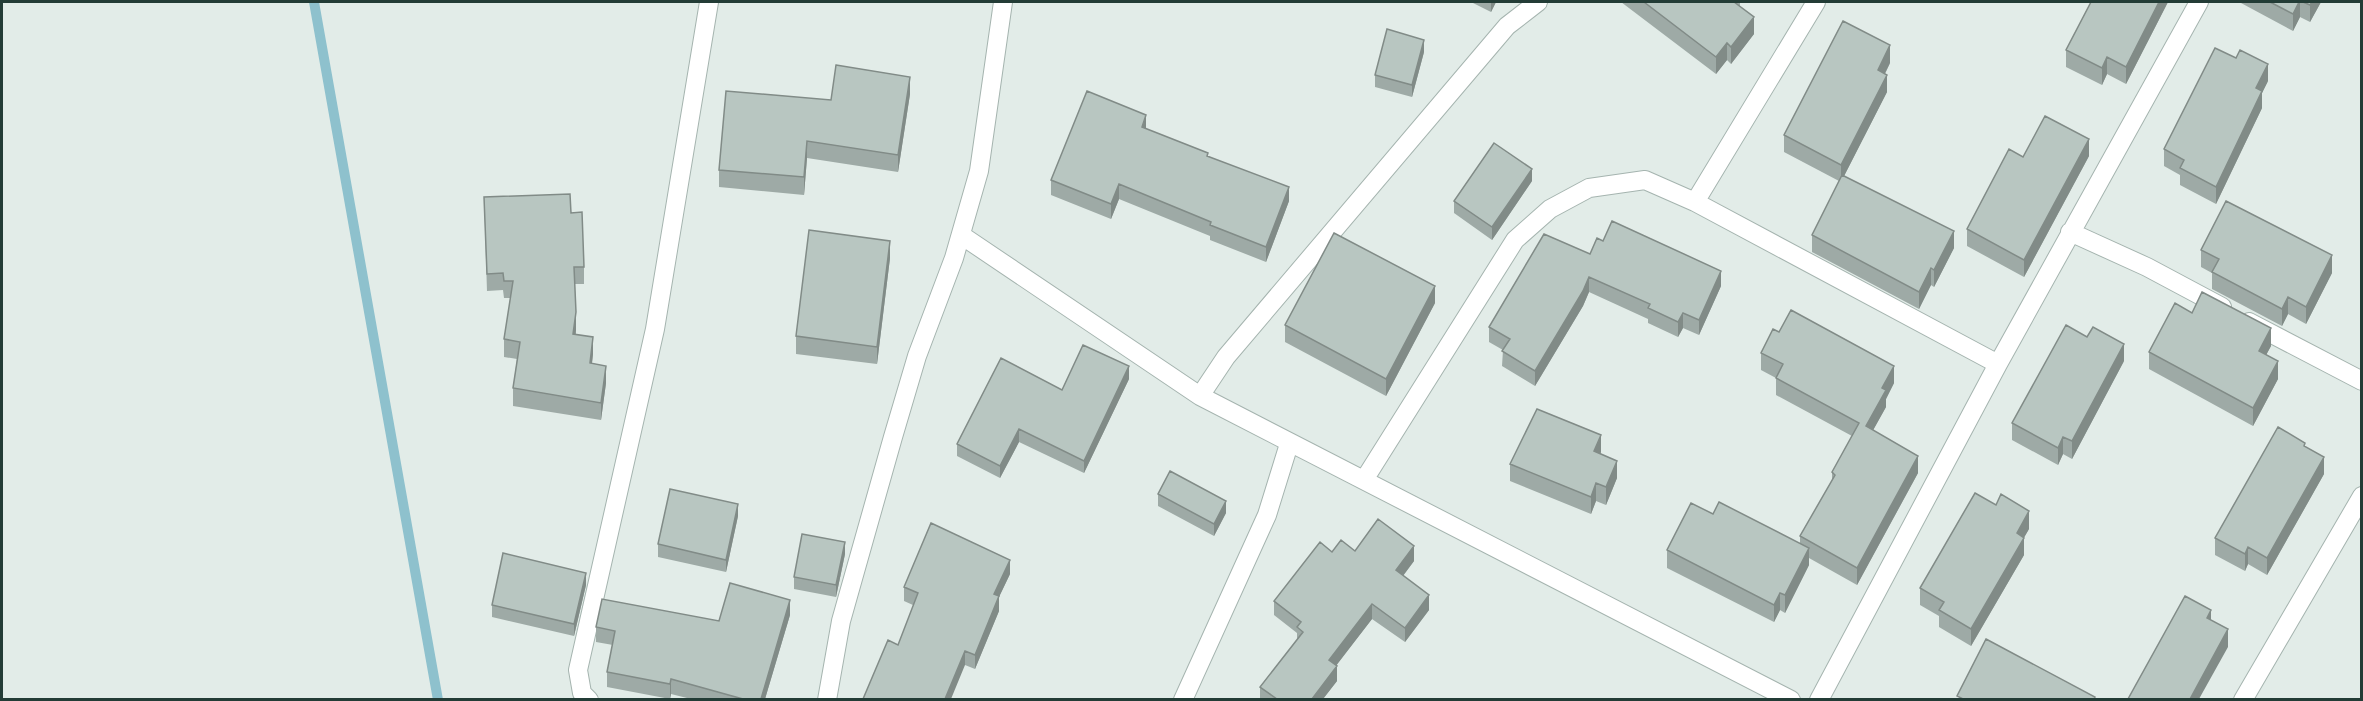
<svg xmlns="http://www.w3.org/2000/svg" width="2363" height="701" viewBox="0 0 2363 701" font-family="'Public Sans',sans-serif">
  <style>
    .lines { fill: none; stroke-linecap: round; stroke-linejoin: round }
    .stream { stroke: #8ec1cd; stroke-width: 10 }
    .service-casing { stroke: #a5b4af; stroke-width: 20 }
    .minor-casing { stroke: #a5b4af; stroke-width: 20 }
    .service { stroke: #fff; stroke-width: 18 }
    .minor { stroke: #fff; stroke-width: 18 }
    .wall { fill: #9eaaa6 }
    .shaded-wall { fill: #818b87 }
    .building { fill: #b8c6c1; stroke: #818b87; stroke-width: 1.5 }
  </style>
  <rect width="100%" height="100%" fill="#e2ece8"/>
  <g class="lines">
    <path class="stream" d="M 314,2 L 438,700"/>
    <defs>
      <path id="service" d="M 1183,700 L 1267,515 L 1289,444"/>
      <path id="minor" d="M 1695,202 L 1816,2
        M 2070,232 L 2147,267 L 2222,307
        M 961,235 L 1200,396 L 1791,700
        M 2249,322 L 2362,381
        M 1200,396 L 1226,357 L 1507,26 L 1538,2
        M 1364,480 L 1515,240 L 1550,209 L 1589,188 L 1645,180 L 1695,202 L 1998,364
        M 589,700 L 582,693 L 578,670 L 655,329 L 709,2
        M 827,700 L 841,621 L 893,437 L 917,356 L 954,258 L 979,171 L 1003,2
        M 1819,700 L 1998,364 L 2199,2
        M 2243,700 L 2362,496"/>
    </defs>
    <use href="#service" class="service-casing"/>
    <use href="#minor" class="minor-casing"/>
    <use href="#service" class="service"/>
    <use href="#minor" class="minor"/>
  </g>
  <path class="wall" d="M 1471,2 L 1496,2 L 1491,12 Z
    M 1621,2 L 1740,2 L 1740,6 L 1754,34 L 1731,64 L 1727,60 L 1716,74 Z
    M 2091,2 L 2168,2 L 2126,84 L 2107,74 L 2102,85 L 2066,67 L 2066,50 Z
    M 2241,2 L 2321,2 L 2310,22 L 2300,17 L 2293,31 L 2241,3 Z
    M 1424,52 L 1412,97 L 1375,87 L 1375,75 Z
    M 1890,63 L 1885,74 L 1887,92 L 1844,176 L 1954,248 L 1934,287 L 1931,285 L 1919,309 L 1812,252 L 1812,235 L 1839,181 L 1784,152 L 1784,135 Z
    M 2268,81 L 2262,93 L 2262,108 L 2216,204 L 2180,185 L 2180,175 L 2164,166 L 2164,149 Z
    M 910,94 L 898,172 L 807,158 L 804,195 L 719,187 L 719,170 L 831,100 Z
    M 1146,129 L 1208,156 L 1289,201 L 1266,262 L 1210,240 L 1210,236 L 1119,199 L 1111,219 L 1051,195 L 1051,180 Z
    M 2089,156 L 2024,277 L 1967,246 L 1967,229 L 2023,157 Z
    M 1532,181 L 1492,240 L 1454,213 L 1454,201 Z
    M 484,197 L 571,213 L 584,267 L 584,284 L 575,284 L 576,334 L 593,354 L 592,363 L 606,383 L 601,420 L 513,406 L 513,388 L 517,359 L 504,357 L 504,339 L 511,298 L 504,298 L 503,290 L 487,291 Z
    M 1603,241 L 1721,286 L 1699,335 L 1683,328 L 1678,337 L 1648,323 L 1648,319 L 1589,292 L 1583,306 L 1535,386 L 1502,366 L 1503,350 L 1489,342 L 1489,327 L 1590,254 Z
    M 2201,250 L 2332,273 L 2306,324 L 2288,314 L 2282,326 L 2212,289 L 2212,273 L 2201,267 Z
    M 890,258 L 877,364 L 796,354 L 796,336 Z
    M 1435,303 L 1386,396 L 1285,342 L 1285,325 Z
    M 2192,313 L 2271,346 L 2266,355 L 2278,379 L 2253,426 L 2149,369 L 2149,352 Z
    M 1761,353 L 1894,383 L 1886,399 L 1886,407 L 1873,430 L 1918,473 L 1857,585 L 1809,558 L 1809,565 L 1785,613 L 1780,610 L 1774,622 L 1667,568 L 1667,550 L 1713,514 L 1800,543 L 1800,536 L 1832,481 L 1832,472 L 1852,436 L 1776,395 L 1776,378 L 1761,370 Z
    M 2124,361 L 2072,459 L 2063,454 L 2058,465 L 2012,440 L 2012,423 Z
    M 1129,379 L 1084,473 L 1019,442 L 1000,478 L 957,456 L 957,444 L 1062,390 Z
    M 2305,447 L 2324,474 L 2267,575 L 2248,564 L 2245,571 L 2215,555 L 2215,538 Z
    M 1601,452 L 1600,454 L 1617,478 L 1606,505 L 1596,501 L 1591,514 L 1510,481 L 1510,464 Z
    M 1158,494 L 1226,513 L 1214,536 L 1158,506 Z
    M 738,516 L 726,572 L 658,557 L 658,544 Z
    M 2029,529 L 2024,537 L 2024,555 L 1971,646 L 1939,627 L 1939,616 L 1920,605 L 1920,588 Z
    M 1355,551 L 1414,561 L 1403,576 L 1429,610 L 1405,642 L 1372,619 L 1336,665 L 1337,681 L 1323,699 L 1260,699 L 1260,687 L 1297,640 L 1297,633 L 1274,615 L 1274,601 L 1332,552 Z
    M 845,554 L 836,597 L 794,589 L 794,577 Z
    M 1010,574 L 999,597 L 999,611 L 975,669 L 965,665 L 913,605 L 904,601 L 904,587 Z
    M 586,585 L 574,636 L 492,617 L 492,605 Z
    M 790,615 L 765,699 L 691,699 L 671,694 L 670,699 L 607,687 L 607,672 L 613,645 L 596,642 L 596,627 L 719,621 Z"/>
  <path class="shaded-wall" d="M 1491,2 L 1496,2 L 1491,12 Z
    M 2159,2 L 2168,2 L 2126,84 L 2126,67 Z
    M 2299,2 L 2300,2 L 2300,17 L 2293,31 L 2293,14 Z
    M 2312,2 L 2321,2 L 2310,22 L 2310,5 Z
    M 1754,17 L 1754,34 L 1731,64 L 1731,47 Z
    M 1424,40 L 1424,52 L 1412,97 L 1412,85 Z
    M 1727,43 L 1727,60 L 1716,74 L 1716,57 Z
    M 1890,45 L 1890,63 L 1878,87 L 1878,70 Z
    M 2107,57 L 2107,74 L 2102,85 L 2102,68 Z
    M 2268,64 L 2268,81 L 2262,93 L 2262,108 L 2216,204 L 2216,187 L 2256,88 Z
    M 1887,75 L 1887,92 L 1841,182 L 1841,165 Z
    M 910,77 L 910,94 L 898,172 L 898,155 Z
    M 1146,115 L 1146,130 L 1142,127 Z
    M 2089,139 L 2089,156 L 2024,277 L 2024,260 Z
    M 807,141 L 807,158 L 804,195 L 804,177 Z
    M 1532,169 L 1532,181 L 1492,240 L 1492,227 Z
    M 1119,184 L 1119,199 L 1111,219 L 1111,204 Z
    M 1289,187 L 1289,201 L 1266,262 L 1266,247 Z
    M 1954,231 L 1954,248 L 1934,287 L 1934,270 Z
    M 890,241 L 890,258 L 877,364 L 877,347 Z
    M 2332,255 L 2332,273 L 2306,324 L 2306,307 Z
    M 1931,268 L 1931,285 L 1919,309 L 1919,292 Z
    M 1721,271 L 1721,286 L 1699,335 L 1699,320 Z
    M 1589,277 L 1589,292 L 1583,306 L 1535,386 L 1535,371 Z
    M 1435,286 L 1435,303 L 1386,396 L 1386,379 Z
    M 2288,297 L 2288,314 L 2282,326 L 2282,309 Z
    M 576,312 L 576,330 L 573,351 L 573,334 Z
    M 1683,313 L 1683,328 L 1678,337 L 1678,322 Z
    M 2271,328 L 2271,346 L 2259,368 L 2259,351 Z
    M 593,337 L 593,354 L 590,380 L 590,363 Z
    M 2124,344 L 2124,361 L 2072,459 L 2072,441 Z
    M 2278,361 L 2278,379 L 2253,426 L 2253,408 Z
    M 606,366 L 606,383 L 601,420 L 601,403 Z
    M 1129,366 L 1129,379 L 1084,473 L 1084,461 Z
    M 1894,366 L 1894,383 L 1886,399 L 1886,407 L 1866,443 L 1866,426 L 1882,388 Z
    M 1019,429 L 1019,442 L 1000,478 L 1000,466 Z
    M 1601,435 L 1601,452 L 1594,468 L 1594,451 Z
    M 2063,437 L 2063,454 L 2058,465 L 2058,448 Z
    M 1918,456 L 1918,473 L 1857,585 L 1857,568 Z
    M 2324,457 L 2324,474 L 2267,575 L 2267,558 Z
    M 1617,461 L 1617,478 L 1606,505 L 1606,487 Z
    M 1596,483 L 1596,501 L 1591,514 L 1591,497 Z
    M 1226,501 L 1226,513 L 1214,536 L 1214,524 Z
    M 738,504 L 738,516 L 726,572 L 726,560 Z
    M 2029,511 L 2029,529 L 2017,550 L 2017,533 Z
    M 2024,538 L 2024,555 L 1971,646 L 1971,629 Z
    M 845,542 L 845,554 L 836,597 L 836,585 Z
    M 1414,546 L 1414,561 L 1396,585 L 1396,570 Z
    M 2248,547 L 2248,564 L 2245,571 L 2245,554 Z
    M 1809,548 L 1809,565 L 1785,613 L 1785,595 Z
    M 1010,560 L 1010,574 L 999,597 L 999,611 L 975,669 L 975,655 L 994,594 Z
    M 586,573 L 586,585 L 574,636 L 574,624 Z
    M 1780,593 L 1780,610 L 1774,622 L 1774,605 Z
    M 1429,595 L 1429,610 L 1405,642 L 1405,628 Z
    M 790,600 L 790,615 L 765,699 L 761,699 Z
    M 1372,604 L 1372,619 L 1329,675 L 1329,660 Z
    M 2211,610 L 2211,627 L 2207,618 Z
    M 2228,629 L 2228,647 L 2199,699 L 2190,699 Z
    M 965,651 L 965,665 L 951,699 L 945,699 Z
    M 1337,666 L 1337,681 L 1323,699 L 1312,699 Z
    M 671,679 L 671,694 L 670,699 L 670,684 Z"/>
  <path class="building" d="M 1644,2 L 1734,2 L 1754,17 L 1731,47 L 1727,43 L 1716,57 Z
    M 2091,2 L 2159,2 L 2126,67 L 2107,57 L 2102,68 L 2066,50 Z
    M 2270,2 L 2299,2 L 2293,14 Z
    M 2303,2 L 2312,2 L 2310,5 Z
    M 1843,21 L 1890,45 L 1878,70 L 1887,75 L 1841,165 L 1784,135 Z
    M 1387,29 L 1424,40 L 1412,85 L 1375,75 Z
    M 2215,48 L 2236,58 L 2240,50 L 2268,64 L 2256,88 L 2262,91 L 2216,187 L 2180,168 L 2184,160 L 2164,149 Z
    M 836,65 L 910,77 L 898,155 L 807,141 L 804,177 L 719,170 L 726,91 L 831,100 Z
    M 1087,91 L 1146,115 L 1142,127 L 1208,153 L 1207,156 L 1289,187 L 1266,247 L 1210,225 L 1211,222 L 1119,184 L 1111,204 L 1051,180 Z
    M 2045,116 L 2089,139 L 2024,260 L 1967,229 L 2009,149 L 2023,157 Z
    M 1494,143 L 1532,169 L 1492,227 L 1454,201 Z
    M 1842,175 L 1954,231 L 1934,270 L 1931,268 L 1919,292 L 1812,235 Z
    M 570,194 L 571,213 L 582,212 L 584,267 L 574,267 L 576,312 L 573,334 L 593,337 L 590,363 L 606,366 L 601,403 L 513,388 L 520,342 L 504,339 L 513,281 L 504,281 L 503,273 L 487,274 L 484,197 Z
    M 2226,201 L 2332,255 L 2306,307 L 2288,297 L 2282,309 L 2212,272 L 2219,259 L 2201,250 Z
    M 1612,221 L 1721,271 L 1699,320 L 1683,313 L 1678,322 L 1648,308 L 1650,304 L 1589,277 L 1583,291 L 1535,371 L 1502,351 L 1510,339 L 1489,327 L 1544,234 L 1590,254 L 1597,238 L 1603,241 Z
    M 809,230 L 890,241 L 877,347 L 796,336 Z
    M 1334,233 L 1435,286 L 1386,379 L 1285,325 Z
    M 2202,292 L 2271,328 L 2259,351 L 2278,361 L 2253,408 L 2149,352 L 2175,303 L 2192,313 Z
    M 1791,310 L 1894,366 L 1882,388 L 1886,390 L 1866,426 L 1918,456 L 1857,568 L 1800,536 L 1835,475 L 1832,472 L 1859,423 L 1776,378 L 1783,364 L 1761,353 L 1773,329 L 1779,332 Z
    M 2066,325 L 2087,337 L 2093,327 L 2124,344 L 2072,441 L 2063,437 L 2058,448 L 2012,423 Z
    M 1083,345 L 1129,366 L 1084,461 L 1019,429 L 1000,466 L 957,444 L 1001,358 L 1062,390 Z
    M 1537,409 L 1601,435 L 1594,451 L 1617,461 L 1606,487 L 1596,483 L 1591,497 L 1510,464 Z
    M 2278,427 L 2305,443 L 2304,446 L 2324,457 L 2267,558 L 2248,547 L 2245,554 L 2215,538 Z
    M 1170,471 L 1226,501 L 1214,524 L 1158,494 Z
    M 670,489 L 738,504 L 726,560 L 658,544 Z
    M 1975,493 L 1996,505 L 2001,494 L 2029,511 L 2017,533 L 2024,538 L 1971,629 L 1939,610 L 1944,602 L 1920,588 Z
    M 1719,502 L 1809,548 L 1785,595 L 1780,593 L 1774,605 L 1667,550 L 1691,503 L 1713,514 Z
    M 1378,519 L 1414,546 L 1396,570 L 1429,595 L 1405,628 L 1372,604 L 1329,660 L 1337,666 L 1312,699 L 1277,699 L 1260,687 L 1303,632 L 1297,627 L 1301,622 L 1274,601 L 1320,542 L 1332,552 L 1341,540 L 1355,551 Z
    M 931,523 L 1010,560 L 994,594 L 999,596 L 975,655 L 965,651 L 945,699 L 863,699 L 888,640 L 898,645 L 918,593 L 904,587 Z
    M 802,534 L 845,542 L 836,585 L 794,577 Z
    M 503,553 L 586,573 L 574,624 L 492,605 Z
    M 730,583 L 790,600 L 761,699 L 743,699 L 671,679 L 670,684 L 607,672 L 615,631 L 596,627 L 602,599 L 719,621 Z
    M 2185,596 L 2211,610 L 2207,618 L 2228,629 L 2190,699 L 2128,699 Z
    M 1986,639 L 2095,697 L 2094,699 L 1963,699 L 1957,696 Z"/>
  <rect width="2363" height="701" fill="none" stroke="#233c36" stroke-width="6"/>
</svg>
